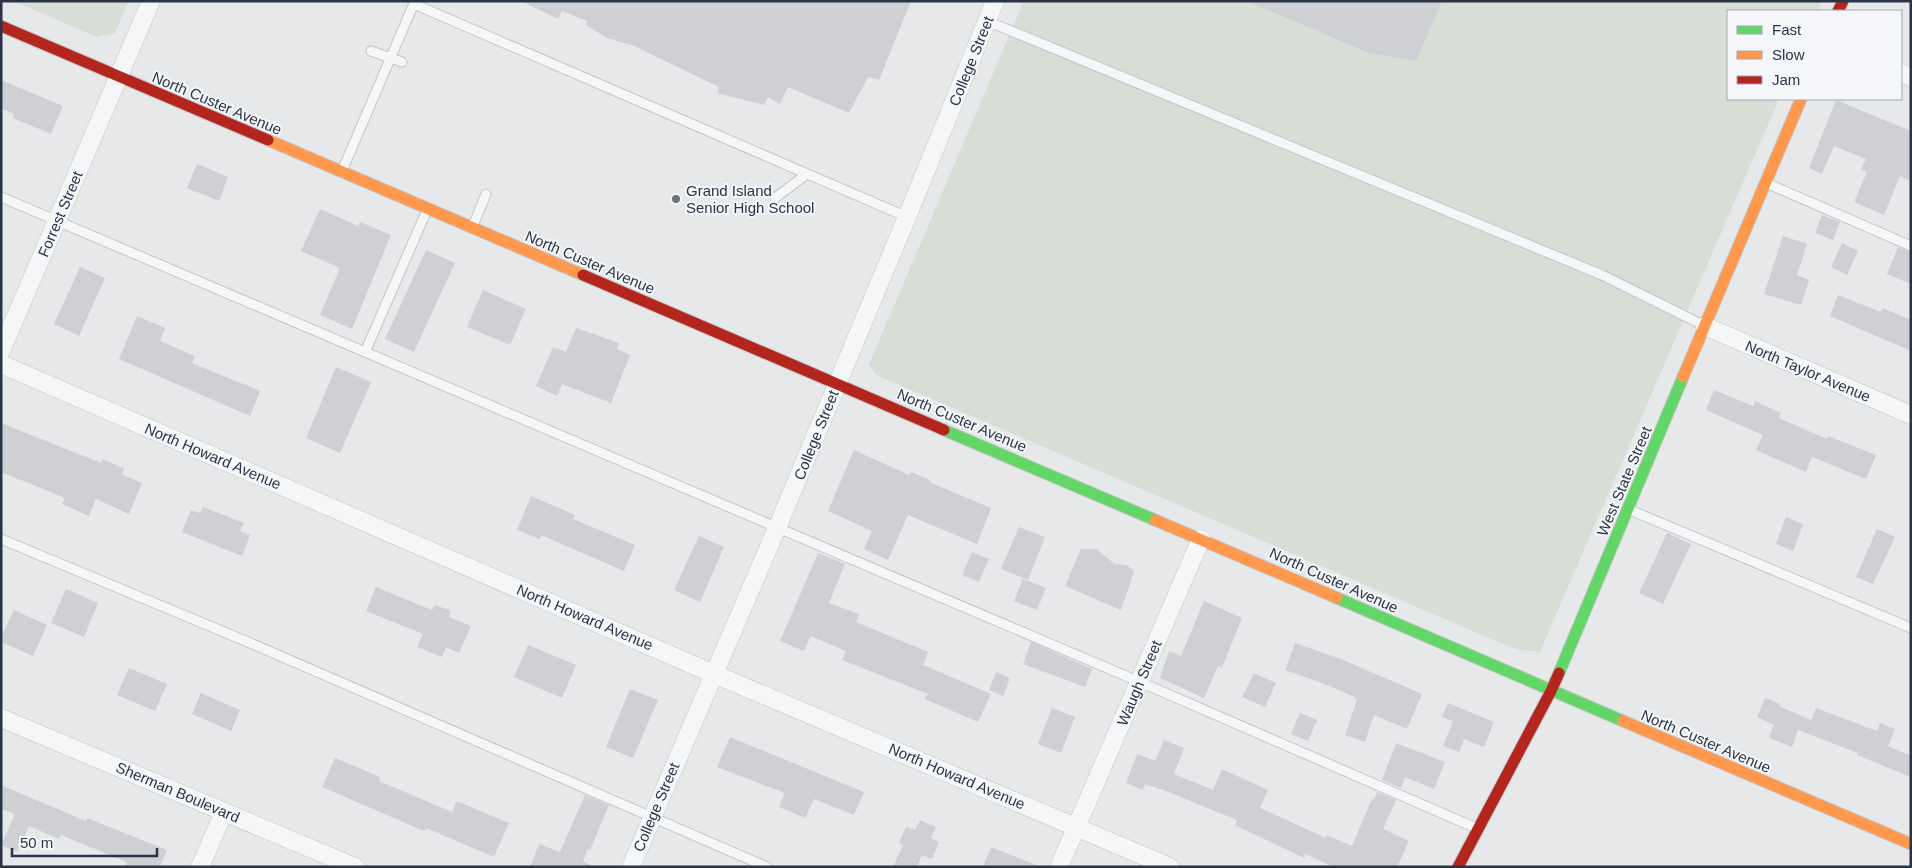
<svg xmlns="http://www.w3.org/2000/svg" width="1912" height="868" viewBox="0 0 1912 868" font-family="Helvetica,sans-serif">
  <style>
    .green { fill: #d6ded6 }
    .building { fill: #ced0d3 }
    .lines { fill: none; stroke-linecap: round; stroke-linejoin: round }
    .lane-casing { stroke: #c4c6c8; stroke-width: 11 }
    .street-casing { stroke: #c4c6c8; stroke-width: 19 }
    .fast-casing { stroke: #c4c6c8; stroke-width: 13 }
    .slow-casing { stroke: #c4c6c8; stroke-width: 13 }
    .jam-casing { stroke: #c4c6c8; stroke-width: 13 }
    .lane { stroke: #f5f6f7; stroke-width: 9 }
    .street { stroke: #f5f6f7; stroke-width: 18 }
    .fast { stroke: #63d668; stroke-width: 11 }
    .slow { stroke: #ff974d; stroke-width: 11 }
    .jam { stroke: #b3261e; stroke-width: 11 }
    .poi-dot { fill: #6c737f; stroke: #f4f6f9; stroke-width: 2 }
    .labels { text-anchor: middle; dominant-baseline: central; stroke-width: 4; stroke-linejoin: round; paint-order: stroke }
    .street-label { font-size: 15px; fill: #2b3445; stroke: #f4f6f9 }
    .poi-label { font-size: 15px; fill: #2b3445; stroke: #f4f6f9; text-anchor: start }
  </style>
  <rect width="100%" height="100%" fill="#e6e8ea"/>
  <path class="green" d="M 13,1 L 129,1 L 115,33 L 97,37 Z
    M 1024,1 L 1822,1 L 1817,11 L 1728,11 L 1728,99 L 1779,99 L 1540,652 L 1515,649 L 876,375 L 869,364 Z"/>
  <path class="building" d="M 521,1 L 911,1 L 879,80 L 868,77 L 849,113 L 788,87 L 780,104 L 768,97 L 764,105 L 717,93 L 719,87 L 634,46 L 607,38 L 586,25 L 587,21 L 562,11 L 558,19 Z
    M 1247,1 L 1442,1 L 1416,61 L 1369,53 Z
    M 1,80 L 63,106 L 51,134 L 13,118 L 14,114 L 1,108 Z
    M 1836,100 L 1911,131 L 1911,181 L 1900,176 L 1884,215 L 1854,202 L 1867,172 L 1861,169 L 1866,159 L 1834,146 L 1822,174 L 1809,168 Z
    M 197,164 L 228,177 L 219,201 L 187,188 Z
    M 320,209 L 358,226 L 360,222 L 391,235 L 352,329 L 320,315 L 340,268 L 301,251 Z
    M 1822,215 L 1840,222 L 1833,240 L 1815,233 Z
    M 1783,236 L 1807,244 L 1797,275 L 1809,280 L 1801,305 L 1764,294 Z
    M 1842,243 L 1858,251 L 1847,275 L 1831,267 Z
    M 1898,247 L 1911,252 L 1911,284 L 1887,274 Z
    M 426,250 L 455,263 L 414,352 L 385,339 Z
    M 80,267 L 105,278 L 79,336 L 54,324 Z
    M 483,290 L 526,309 L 510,345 L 467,327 Z
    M 1838,295 L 1881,312 L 1883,308 L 1911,320 L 1911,351 L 1830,316 Z
    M 137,316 L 165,328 L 160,341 L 195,356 L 192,363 L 260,391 L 250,416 L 119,359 Z
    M 576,328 L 619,343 L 617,349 L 630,355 L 611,403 L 562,384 L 557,396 L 536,386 L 553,347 L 566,352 Z
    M 336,367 L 371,382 L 340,453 L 306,438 Z
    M 1714,390 L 1753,406 L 1755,401 L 1781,413 L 1779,418 L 1827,439 L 1828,436 L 1876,455 L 1866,479 L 1812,457 L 1806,472 L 1756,450 L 1763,435 L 1706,410 Z
    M 1,423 L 101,463 L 102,459 L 124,468 L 122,475 L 142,483 L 129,514 L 96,499 L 89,516 L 62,504 L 65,498 L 1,472 Z
    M 854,450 L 909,475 L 911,472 L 930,480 L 929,482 L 991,508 L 977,544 L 908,515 L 888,560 L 864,549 L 872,531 L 828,511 Z
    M 531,496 L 575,515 L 573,519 L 635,545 L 624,571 L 541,535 L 540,539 L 517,530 Z
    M 203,507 L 244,523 L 240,531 L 250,535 L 242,556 L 182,532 L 191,510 L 200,513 Z
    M 1786,517 L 1803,524 L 1793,551 L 1776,544 Z
    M 1019,527 L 1045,537 L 1028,580 L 1001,569 Z
    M 1877,529 L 1895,537 L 1873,584 L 1856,577 Z
    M 1667,533 L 1691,544 L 1663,604 L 1639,593 Z
    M 699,536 L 724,547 L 700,602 L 674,590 Z
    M 1081,549 L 1096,549 L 1115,564 L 1127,565 L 1134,572 L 1121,610 L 1065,586 Z
    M 972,552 L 989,559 L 979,582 L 962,575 Z
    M 818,553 L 845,564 L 829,603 L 859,614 L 856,622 L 928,652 L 923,665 L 991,694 L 978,722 L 925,699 L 928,694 L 842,660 L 846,651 L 811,636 L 804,651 L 780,641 Z
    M 1023,579 L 1046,588 L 1037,610 L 1014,601 Z
    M 376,587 L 432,610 L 435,605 L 451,611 L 449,617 L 471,626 L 459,653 L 446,647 L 442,657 L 417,647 L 423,634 L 366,611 Z
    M 66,589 L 98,603 L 84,637 L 51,623 Z
    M 1204,601 L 1242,618 L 1222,668 L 1218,666 L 1204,698 L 1160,678 L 1169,651 L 1181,656 Z
    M 14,610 L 47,625 L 33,656 L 1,642 L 1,637 Z
    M 1031,642 L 1092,669 L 1085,687 L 1023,664 Z
    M 1295,643 L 1341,659 L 1422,694 L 1407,729 L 1374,715 L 1365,742 L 1345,735 L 1357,700 L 1354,698 L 1355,697 L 1322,683 L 1285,670 Z
    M 528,645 L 576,665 L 562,698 L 514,677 Z
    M 129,668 L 167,684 L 155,711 L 117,695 Z
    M 996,672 L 1010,678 L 1003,696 L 989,690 Z
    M 1254,673 L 1276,683 L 1265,707 L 1242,697 Z
    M 630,689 L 658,700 L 633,758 L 606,747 Z
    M 201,693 L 240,710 L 231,731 L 192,714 Z
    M 1765,698 L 1780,704 L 1779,706 L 1811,720 L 1816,708 L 1877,731 L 1880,723 L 1895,729 L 1888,746 L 1911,756 L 1911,777 L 1857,755 L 1858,753 L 1798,730 L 1792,747 L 1769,738 L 1774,725 L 1757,717 Z
    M 1448,703 L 1494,722 L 1484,747 L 1464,739 L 1459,752 L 1443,746 L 1453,721 L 1442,717 Z
    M 1052,708 L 1075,717 L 1061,753 L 1038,744 Z
    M 1300,713 L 1317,720 L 1308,741 L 1291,734 Z
    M 730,737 L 864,792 L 854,815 L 814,799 L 805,818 L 779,807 L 785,793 L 717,767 Z
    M 1164,740 L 1184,748 L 1174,774 L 1213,790 L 1222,769 L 1268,790 L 1260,808 L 1326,838 L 1327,835 L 1352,846 L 1372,799 L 1374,800 L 1377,792 L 1396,800 L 1383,829 L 1409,841 L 1397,867 L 1334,867 L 1305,854 L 1304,858 L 1235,825 L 1237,820 L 1166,791 L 1145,784 L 1143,790 L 1126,783 L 1137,754 L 1155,761 Z
    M 1396,743 L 1445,762 L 1434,789 L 1405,777 L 1401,788 L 1382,780 Z
    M 335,758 L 380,777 L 379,781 L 452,812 L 457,801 L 509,823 L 494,857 L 426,828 L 424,831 L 322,787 Z
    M 1,785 L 86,821 L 87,818 L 167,850 L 160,867 L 125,867 L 127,862 L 61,835 L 59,839 L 29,826 L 17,852 L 1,845 L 15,814 L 1,809 Z
    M 585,795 L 609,805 L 590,850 L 588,849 L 583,861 L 594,867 L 530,867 L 539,844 L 560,852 Z
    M 920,820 L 936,827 L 931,838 L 939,842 L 932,859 L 922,855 L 917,867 L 893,867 L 903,845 L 899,843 L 906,827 L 915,830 Z
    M 991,847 L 1039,866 L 1039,867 L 983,867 Z"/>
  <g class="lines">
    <defs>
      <path id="lane" d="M 414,4 L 907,217
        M 987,21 L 1602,275 L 1703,325
        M 371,51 L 402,62
        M 342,171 L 415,1
        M 1766,183 L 1911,246
        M 1,197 L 1140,682 L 1476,828
        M 775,198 L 807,174
        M 473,226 L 486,194
        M 365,352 L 427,210
        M 1630,510 L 1911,628
        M 1,539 L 248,642 L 767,867"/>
      <path id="street" d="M 1901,73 L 1911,77
        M 1705,326 L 1911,415
        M 1,351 L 151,1
        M 1,364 L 714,674 L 1170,867
        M 1,718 L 355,867
        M 200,867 L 224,812
        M 631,867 L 777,528 L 907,217 L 995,1
        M 1059,867 L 1201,539"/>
      <path id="fast" d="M 944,430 L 1155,520
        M 1337,598 L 1623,721
        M 1559,673 L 1683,377"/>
      <path id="slow" d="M 268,140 L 583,275
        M 1683,377 L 1801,99
        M 1155,520 L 1337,598
        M 1623,721 L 1911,844"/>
      <path id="jam" d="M 1838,11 L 1843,1
        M 1,26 L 268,140
        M 583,275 L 944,430
        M 1458,867 L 1551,691 L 1559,673"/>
    </defs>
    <use href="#lane" class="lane-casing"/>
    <use href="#street" class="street-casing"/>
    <use href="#fast" class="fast-casing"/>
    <use href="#slow" class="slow-casing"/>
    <use href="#jam" class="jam-casing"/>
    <use href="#lane" class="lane"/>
    <use href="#street" class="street"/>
    <use href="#fast" class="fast"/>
    <use href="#slow" class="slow"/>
    <use href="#jam" class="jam"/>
  </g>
  <circle class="poi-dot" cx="676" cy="199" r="5"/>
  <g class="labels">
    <g class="street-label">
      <text transform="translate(971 61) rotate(-68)">College Street</text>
      <text transform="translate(217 103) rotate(23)">North Custer Avenue</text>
      <text transform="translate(60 214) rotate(-67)">Forrest Street</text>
      <text transform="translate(590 262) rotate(23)">North Custer Avenue</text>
      <text transform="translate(1808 371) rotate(23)">North Taylor Avenue</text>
      <text transform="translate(962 420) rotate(23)">North Custer Avenue</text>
      <text transform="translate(816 435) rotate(-68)">College Street</text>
      <text transform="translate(213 456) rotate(23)">North Howard Avenue</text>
      <text transform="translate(1624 481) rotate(-67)">West State Street</text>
      <text transform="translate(1334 580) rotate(24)">North Custer Avenue</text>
      <text transform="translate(585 617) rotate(23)">North Howard Avenue</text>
      <text transform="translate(1139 683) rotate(-67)">Waugh Street</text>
      <text transform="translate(1706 741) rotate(23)">North Custer Avenue</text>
      <text transform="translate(957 776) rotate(23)">North Howard Avenue</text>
      <text transform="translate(178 792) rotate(23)">Sherman Boulevard</text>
      <text transform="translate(656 807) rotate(-67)">College Street</text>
    </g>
    <g class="poi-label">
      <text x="686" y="190">Grand Island<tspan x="686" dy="17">Senior High School</tspan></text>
    </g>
  </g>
  <rect width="1912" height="868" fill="none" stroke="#2b3445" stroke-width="5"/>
  <rect x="1727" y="10" width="175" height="90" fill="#f4f6f9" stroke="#a4a8b1"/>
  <rect x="1737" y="26" width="25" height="8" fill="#63d668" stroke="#a4a8b1"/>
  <text x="1772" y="35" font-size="15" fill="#2b3445">Fast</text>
  <rect x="1737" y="51" width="25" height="8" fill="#ff974d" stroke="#a4a8b1"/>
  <text x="1772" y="60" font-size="15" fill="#2b3445">Slow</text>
  <rect x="1737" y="76" width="25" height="8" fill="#b3261e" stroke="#a4a8b1"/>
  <text x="1772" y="85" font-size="15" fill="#2b3445">Jam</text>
  <path d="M12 848v8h145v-8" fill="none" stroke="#2b3445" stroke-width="2.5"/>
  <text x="20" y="848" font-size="15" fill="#2b3445" stroke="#f4f6f9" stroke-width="4" paint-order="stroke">50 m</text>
</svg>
